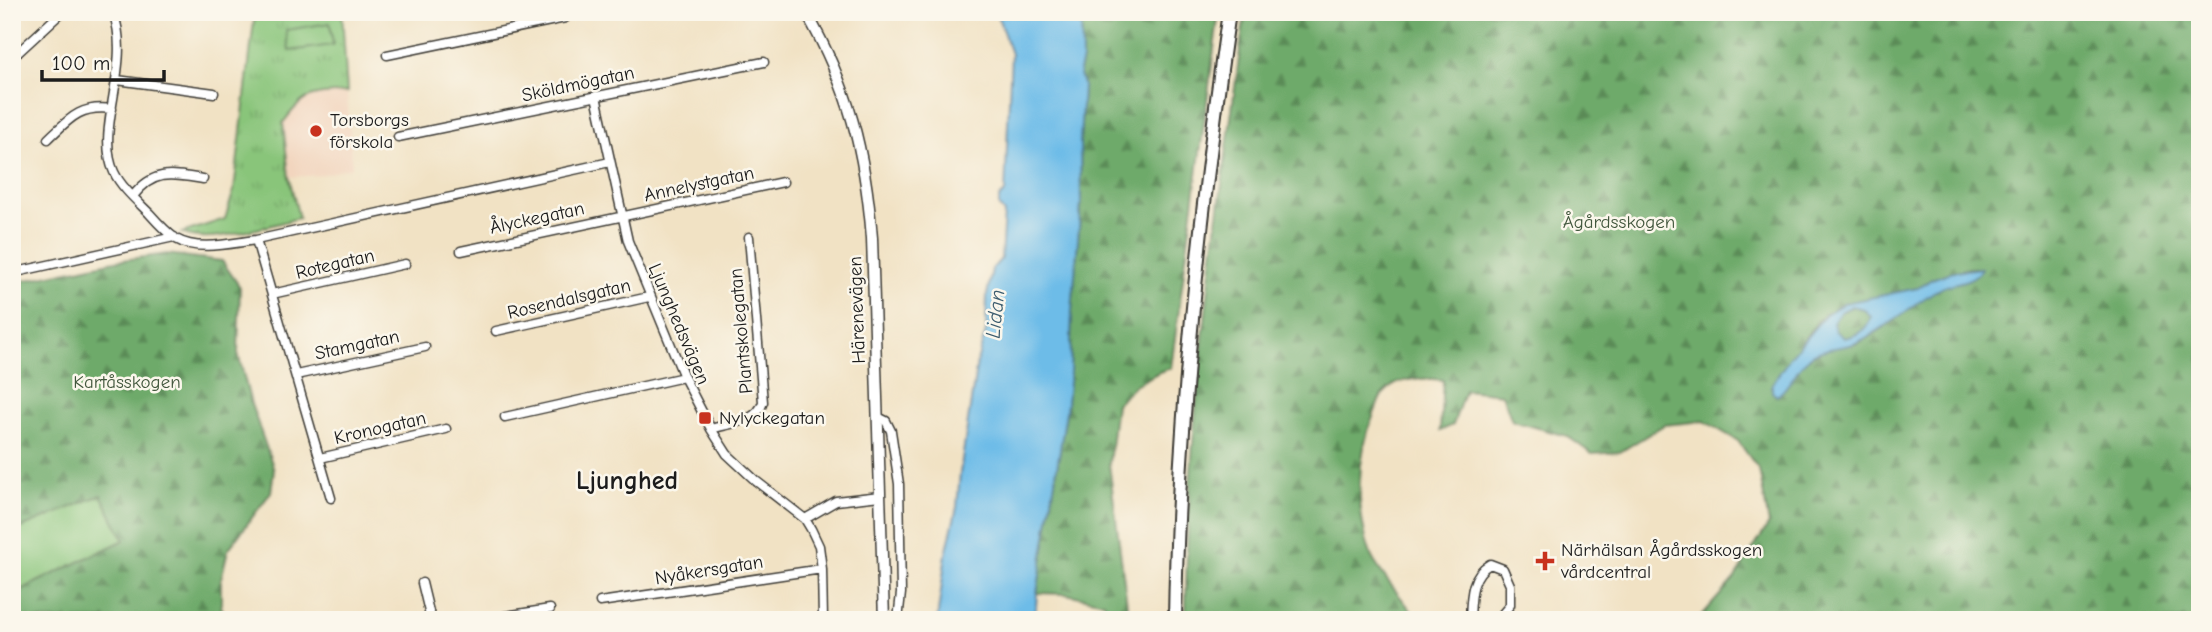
<svg xmlns="http://www.w3.org/2000/svg" width="2212" height="632" viewBox="0 0 2212 632" font-family="'Comic Neue',sans-serif">
  <style>
    .built { fill: #f2d5be }
    .grass { fill: url(#grass-tufts); stroke: #52704b; stroke-width: 2 }
    .forest { fill: url(#forest-firs); stroke: #456343; stroke-width: 2; fill-rule: evenodd }
    .park { fill: #89c57a; stroke: #52704b; stroke-width: 2 }
    .water { fill: #6dbce8; stroke: #446c82; stroke-width: 2; fill-rule: evenodd }
    .lines { fill: none; stroke-linecap: round; stroke-linejoin: round }
    .minor-casing { stroke: #3c3a35; stroke-width: 11 }
    .tertiary-casing { stroke: #3c3a35; stroke-width: 13 }
    .primary-casing { stroke: #3c3a35; stroke-width: 16 }
    .minor { stroke: #fff; stroke-width: 8 }
    .tertiary { stroke: #fff; stroke-width: 10 }
    .primary { stroke: #fff; stroke-width: 12 }
    .poi-dot { fill: #c8321e; stroke: #fbf7ec; stroke-width: 2.5 }
    .labels { text-anchor: middle; dominant-baseline: central; stroke-width: 5; stroke-linejoin: round; paint-order: stroke }
    .street-label { font-size: 19px; fill: #1c1c1c; stroke: #fbf7ec }
    .poi-label { font-size: 19px; fill: #1c1c1c; stroke: #fbf7ec; text-anchor: start }
    .park-label { font-size: 19px; fill: #42573d; stroke: #fbf7ec }
    .water-label { font-size: 21px; font-style: italic; fill: #3c5c6e; stroke: #fbf7ec }
    .district-label { font-size: 26px; font-weight: bold; fill: #1c1c1c; stroke: #fbf7ec }
  </style>
  <defs>
    <pattern id="grass-tufts" width="24" height="20" patternUnits="userSpaceOnUse" patternTransform="scale(1.75)"><rect width="24" height="20" fill="#89c57a"/><path d="M3 7l-1-3M5 7V3M7 7l1-3M15 17l-1-3M17 17v-4M19 17l1-3" fill="none" stroke="#76a969"/></pattern>
    <pattern id="forest-firs" width="22" height="20" patternUnits="userSpaceOnUse" patternTransform="scale(1.75)"><rect width="22" height="20" fill="#6eaa6a"/><path d="M5 1l3.5 6h-7zM16 11l3.5 6h-7z" fill="#5a8a56"/></pattern>
  </defs>
  <rect width="100%" height="100%" fill="#fbf7ec"/>
  <filter id="ink" filterUnits="userSpaceOnUse"><feTurbulence type="fractalNoise" baseFrequency=".0143" numOctaves="2"/><feDisplacementMap in="SourceGraphic" scale="14" xChannelSelector="R" yChannelSelector="G"/><feConvolveMatrix kernelMatrix="1 2 1 2 8 2 1 2 1" color-interpolation-filters="sRGB"/></filter>
  <filter id="wash" filterUnits="userSpaceOnUse"><feTurbulence type="fractalNoise" baseFrequency=".00686" numOctaves="4" result="noise"/><feDisplacementMap in="SourceGraphic" scale="28" xChannelSelector="R" yChannelSelector="G"/><feGaussianBlur stdDeviation="1.57" result="paint"/><feColorMatrix in="noise" values="0 0 0 0 0 0 0 0 0 0 0 0 0 0 0 0 0 1.4 0 .05"/><feComposite in="paint" operator="in"/></filter>
  <g filter="url(#wash)">
    <rect width="100%" height="100%" fill="#f1e2c4"/>
    <path class="built" d="M 347,92 L 352,167 L 321,175 L 289,177 L 283,123 L 297,103 L 308,97 Z"/>
    <path class="grass" d="M 255,12 L 342,12 L 347,92 C 311,96 306,91 283,123 L 289,177 L 299,218 C 269,225 209,246 182,233 L 225,219 L 234,190 Z"/>
    <path class="forest" d="M 1081,12 L 1219,12 L 1171,368 L 1159,372 L 1135,385 L 1116,404 L 1109,464 L 1129,620 L 1109,620 L 1111,618 L 1104,602 L 1066,594 L 1037,593 L 1066,412 L 1070,372 L 1072,310 L 1081,204 L 1080,143 L 1083,85 L 1079,71 L 1082,59 Z
      M 1245,12 L 2200,12 L 2200,620 L 1698,620 L 1734,579 L 1769,524 L 1759,470 L 1738,441 L 1704,421 L 1664,425 L 1620,452 L 1592,454 L 1567,436 L 1512,421 L 1502,394 L 1465,390 L 1453,425 L 1440,431 L 1443,380 C 1423,378 1398,376 1383,394 C 1379,398 1377,408 1374,414 C 1356,459 1355,509 1371,555 C 1376,569 1405,601 1415,616 L 1410,620 L 1186,620 C 1185,416 1219,214 1245,12 ZM 1970,268 L 1981,268 C 1967,283 1955,279 1938,289 C 1910,305 1887,329 1858,343 C 1848,347 1836,346 1826,349 C 1810,354 1788,374 1772,384 L 1810,331 L 1826,313 L 1868,299 L 1918,288 L 1932,279 L 1951,272 Z
      M 167,254 L 222,261 L 240,287 L 238,353 L 251,404 L 274,469 L 271,492 L 228,550 L 221,579 L 221,606 L 227,620 L 12,620 L 12,594 L 124,540 L 101,495 L 12,532 L 12,283 L 115,261 Z
      M 1853,306 L 1864,309 L 1871,317 C 1866,331 1858,335 1844,338 L 1835,331 L 1832,323 L 1840,312 Z"/>
    <path class="park" d="M 330,23 L 333,45 L 289,51 L 286,30 Z
      M 101,495 L 124,540 L 12,594 L 12,532 Z"/>
    <path class="water" d="M 999,12 L 1081,12 L 1082,59 L 1079,71 L 1083,85 L 1080,143 L 1081,204 L 1072,310 L 1070,372 L 1066,412 L 1037,593 L 1035,620 L 937,620 L 946,554 L 957,507 L 960,473 L 977,362 L 986,331 L 987,295 L 992,269 L 1001,259 L 1004,213 L 999,207 L 999,198 L 1005,193 L 1011,54 L 997,14 Z
      M 1981,268 C 1975,284 1948,282 1935,291 C 1909,308 1886,329 1858,342 C 1844,349 1826,346 1812,355 C 1796,366 1792,385 1777,396 L 1772,392 L 1772,384 L 1791,356 L 1826,314 L 1845,303 L 1918,288 L 1932,279 L 1951,272 ZM 1852,306 L 1864,309 L 1871,317 C 1866,331 1858,335 1844,338 L 1835,331 L 1833,323 L 1840,312 Z"/>
  </g>
  <g filter="url(#ink)">
    <g class="lines">
      <defs>
        <path id="minor" d="M 113,12 C 133,65 94,129 114,172 C 121,187 137,201 149,213 C 157,222 166,232 176,239 C 198,252 232,243 256,240 L 610,162
          M 387,55 L 565,18 L 565,12
          M 12,58 L 62,12
          M 117,80 L 214,93
          M 596,96 L 628,241 L 684,377 L 711,429 L 727,454 L 756,481 L 805,519 L 811,529 L 819,546 L 822,569 L 823,620
          M 398,137 L 764,62
          M 48,139 C 70,118 80,105 112,109
          M 133,196 C 154,169 172,174 203,179
          M 256,240 L 331,498
          M 461,251 L 783,182
          M 12,273 L 174,237
          M 272,294 L 405,264
          M 496,331 L 649,297
          M 296,375 L 425,347
          M 505,417 L 684,377
          M 878,417 L 886,421 L 891,431 L 899,484 L 901,593 L 898,620
          M 711,429 C 729,423 757,423 763,402 L 749,237
          M 320,458 L 446,429
          M 805,519 L 836,501 L 880,496
          M 422,583 L 431,620
          M 600,602 L 822,569
          M 480,620 L 550,609
          M 1470,620 C 1471,599 1470,575 1490,564 L 1503,569 L 1510,585 L 1510,605 L 1497,620"/>
        <path id="tertiary" d="M 806,12 C 849,88 865,151 872,238 L 884,620"/>
        <path id="primary" d="M 1175,620 C 1178,416 1200,214 1229,12"/>
      </defs>
      <use href="#minor" class="minor-casing"/>
      <use href="#tertiary" class="tertiary-casing"/>
      <use href="#primary" class="primary-casing"/>
      <use href="#minor" class="minor"/>
      <use href="#tertiary" class="tertiary"/>
      <use href="#primary" class="primary"/>
    </g>
  </g>
  <g class="poi-dot">
    <circle cx="316" cy="131" r="7"/>
    <rect x="698" y="411" width="14" height="14" rx="3.5"/>
    <path d="M1541.5 550.5h7v7h7v7h-7v7h-7v-7h-7v-7h7z"/>
  </g>
  <g class="labels">
    <g class="street-label">
      <text transform="translate(578 84) rotate(-12)">Sköldmögatan</text>
      <text transform="translate(699 184) rotate(-12)">Annelystgatan</text>
      <text transform="translate(537 218) rotate(-12)">Ålyckegatan</text>
      <text transform="translate(335 264) rotate(-13)">Rotegatan</text>
      <text transform="translate(569 299) rotate(-13)">Rosendalsgatan</text>
      <text transform="translate(857 310) rotate(-92)">Härenevägen</text>
      <text transform="translate(679 324) rotate(67)">Ljunghedsvägen</text>
      <text transform="translate(741 331) rotate(-95)">Plantskolegatan</text>
      <text transform="translate(357 345) rotate(-12)">Stamgatan</text>
      <text transform="translate(380 428) rotate(-13)">Kronogatan</text>
      <text transform="translate(709 570) rotate(-9)">Nyåkersgatan</text>
    </g>
    <g class="poi-label">
      <text x="330" y="120">Torsborgs<tspan x="330" dy="22">förskola</tspan></text>
      <text x="719" y="418">Nylyckegatan</text>
      <text x="1561" y="550">Närhälsan Ågårdsskogen<tspan x="1561" dy="22">vårdcentral</tspan></text>
    </g>
    <g class="park-label">
      <text x="1619" y="222">Ågårdsskogen</text>
      <text x="127" y="382">Kartåsskogen</text>
    </g>
    <g class="water-label">
      <text transform="translate(995 314) rotate(-84)">Lidan</text>
    </g>
    <g class="district-label">
      <text x="627" y="481">Ljunghed</text>
    </g>
  </g>
  <rect width="2212" height="632" fill="none" stroke="#fbf7ec" stroke-width="42"/>
  <path d="M42 70v10h122v-10" fill="none" stroke="#1c1c1c" stroke-width="3.5"/>
  <text x="52" y="70" font-size="21" fill="#1c1c1c" stroke="#fbf7ec" stroke-width="5" paint-order="stroke">100 m</text>
</svg>
